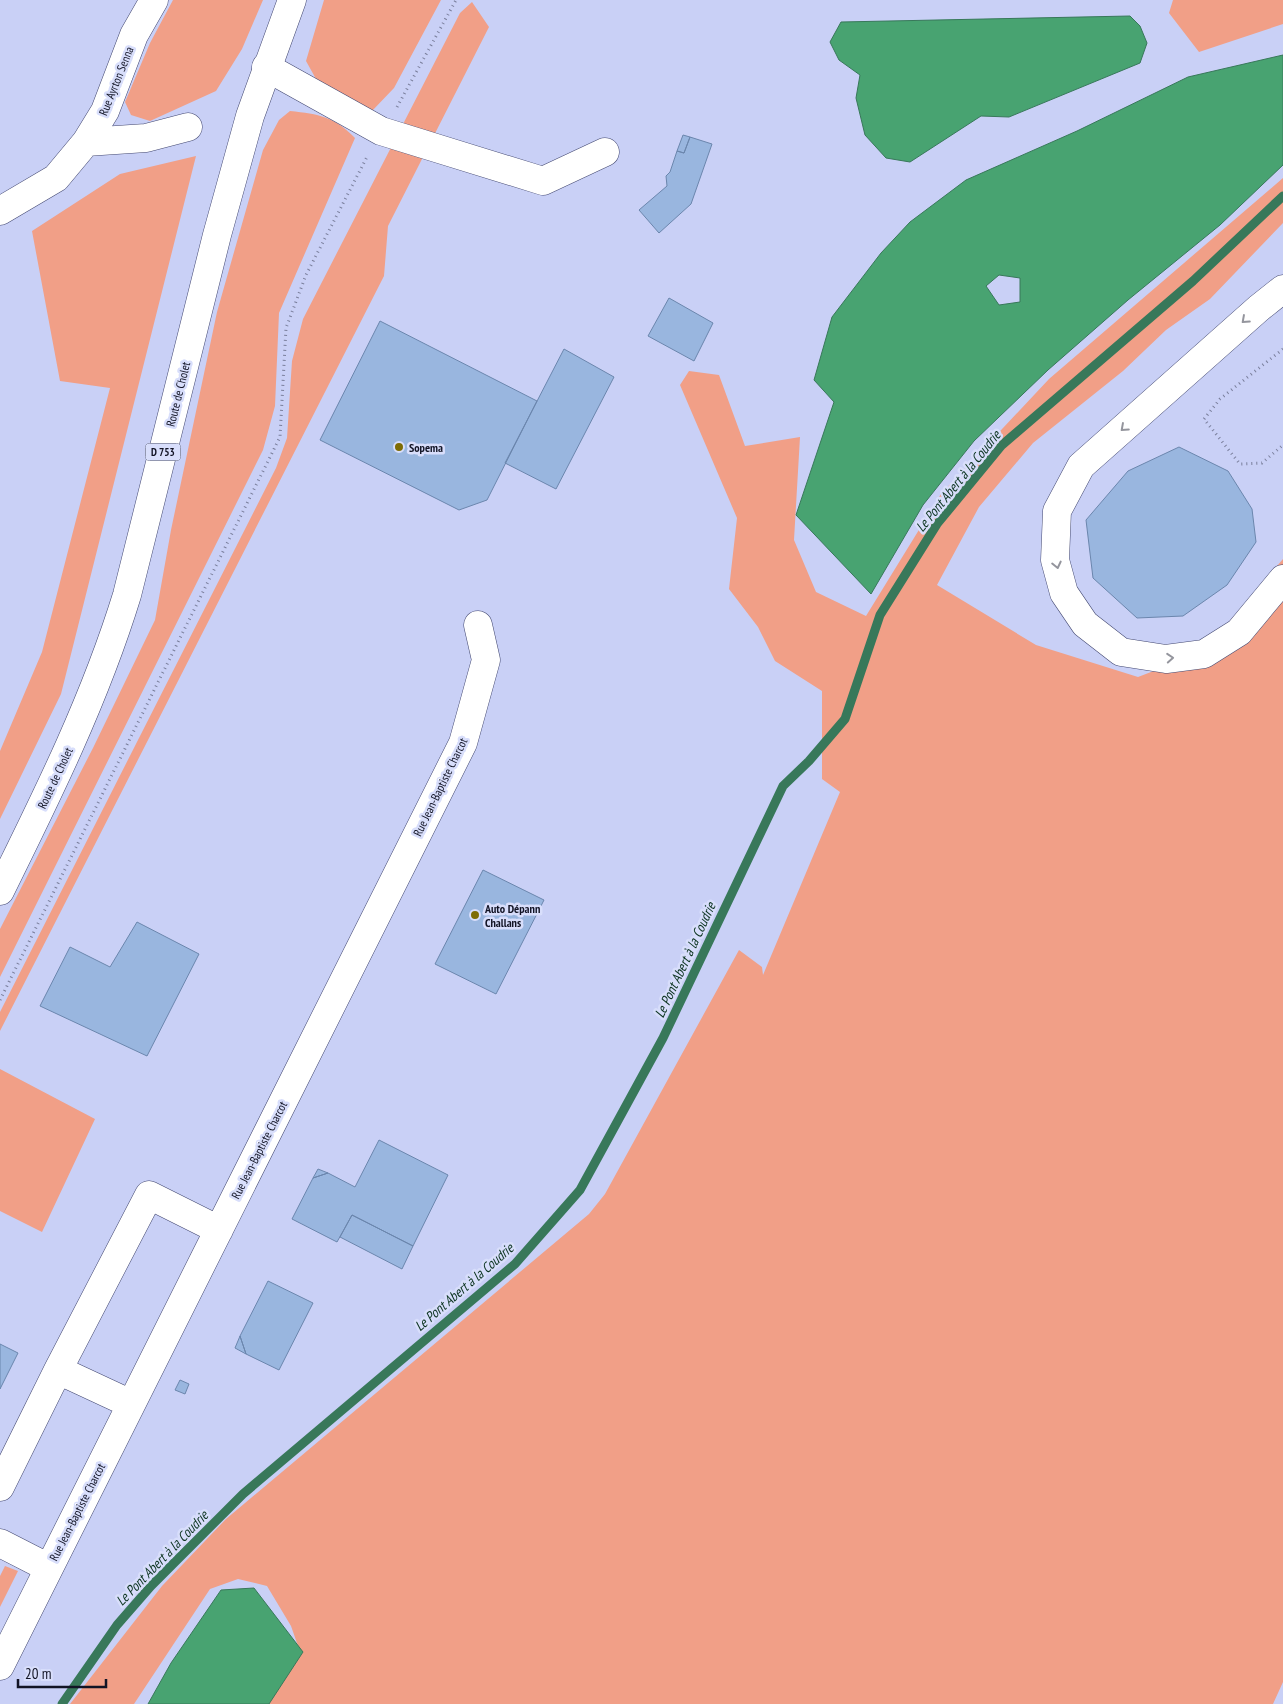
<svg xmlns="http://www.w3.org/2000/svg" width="1283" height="1704" viewBox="0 0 1283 1704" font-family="'PT Sans Narrow',sans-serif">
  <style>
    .green { fill: #f19f87 }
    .water { fill: #48a371; stroke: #38785a; fill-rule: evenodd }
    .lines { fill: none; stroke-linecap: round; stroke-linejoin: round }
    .stream { stroke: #38785a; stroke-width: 9 }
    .building { fill: #99b6df; stroke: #6b86ad }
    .minor-casing { stroke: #434871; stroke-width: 29 }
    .major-casing { stroke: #434871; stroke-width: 29 }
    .path { stroke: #7a7f9c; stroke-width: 3; stroke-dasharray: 1 4; stroke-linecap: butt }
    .minor { stroke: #fff; stroke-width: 28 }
    .major { stroke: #fff; stroke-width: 28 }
    .oneway { stroke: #94959d }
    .poi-dot { fill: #7e6c05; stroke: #d8defb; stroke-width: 2 }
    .labels { text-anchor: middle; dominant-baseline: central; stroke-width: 5; stroke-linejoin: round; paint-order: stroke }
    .shield { fill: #d8defb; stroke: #4d5165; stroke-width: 1 }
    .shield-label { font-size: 11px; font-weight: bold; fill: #121425 }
    .street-label { font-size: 12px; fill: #121425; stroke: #d8defb }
    .poi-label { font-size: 12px; font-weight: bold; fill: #121425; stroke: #d8defb; text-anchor: start }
    .water-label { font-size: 14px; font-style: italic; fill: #0b331f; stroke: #d8defb }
  </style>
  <rect width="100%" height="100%" fill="#c9d0f6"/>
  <path class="green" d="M 173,0 L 263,0 L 242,49 L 216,91 L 150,121 L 131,115 L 125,102 L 150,43 Z
    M 324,0 L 441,0 L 394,88 L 372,111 L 316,79 L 306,61 Z
    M 1173,0 L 1283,0 L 1283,24 L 1199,52 L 1169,13 Z
    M 472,2 L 489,27 L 388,226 L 384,276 L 0,1031 L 0,1012 L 276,468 L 287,438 L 292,361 L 303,319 L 460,13 Z
    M 290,111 C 319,114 335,117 355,138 L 279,313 L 275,406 L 263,450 L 0,977 L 0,929 L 93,748 L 155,620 L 171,530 L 217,312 L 263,150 L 279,120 Z
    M 196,156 L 61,694 L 0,819 L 0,751 L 42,652 L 110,388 L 60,381 L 32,231 L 120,174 Z
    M 1283,178 L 1283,223 L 1210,299 L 1166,330 L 1123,371 L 1033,443 L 979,507 L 937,585 L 1036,645 L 1138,677 L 1203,652 L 1283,559 L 1283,1682 L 1273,1704 L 259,1704 L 298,1646 L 291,1626 L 267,1586 L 238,1579 L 210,1589 L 134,1704 L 70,1704 L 162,1586 L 226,1519 L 589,1214 L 605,1194 L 739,950 L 762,967 L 763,975 L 840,792 L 822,779 L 822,691 L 775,661 L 758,627 L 729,589 L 737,518 L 680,385 L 689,371 L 719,375 L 745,446 L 800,437 L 794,540 L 816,592 L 866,616 L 941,494 L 1049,379 Z
    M 0,1069 L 95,1119 L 42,1232 L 0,1211 Z
    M 5,1566 L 18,1571 L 0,1607 L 0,1576 Z"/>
  <path class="water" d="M 1130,16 L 1140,26 L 1147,43 L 1140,63 L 1009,117 L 981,116 L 910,162 L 886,158 L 865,135 L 856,98 L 860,75 L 839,60 L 830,42 L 841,22 Z
    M 1283,55 L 1283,165 L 1220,225 L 1128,300 L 1048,370 L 974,441 L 923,505 L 871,594 L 796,515 L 834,402 L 814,380 L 832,317 L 881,253 L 910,222 L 966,180 L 1077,131 L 1188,77 ZM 999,275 L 1020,278 L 1020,302 L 999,305 L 986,286 Z
    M 254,1588 L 303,1652 L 269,1704 L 148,1704 L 171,1663 L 221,1590 Z"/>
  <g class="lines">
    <path class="stream" d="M 62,1704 L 117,1625 L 151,1586 L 243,1494 L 515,1264 L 580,1190 L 663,1038 L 783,786 L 809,761 L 845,719 L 880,615 L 937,524 L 1002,445 L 1193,281 L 1283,196"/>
  </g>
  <path class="building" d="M 683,135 L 690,137 L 684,153 L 677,151 Z
    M 690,137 L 712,144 L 691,204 L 659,233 L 639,210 L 667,186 L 666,176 L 670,172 L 677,151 L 684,153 Z
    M 669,298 L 713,323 L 694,361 L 648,336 Z
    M 380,321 L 537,401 L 487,500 L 459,510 L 320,440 Z
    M 564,349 L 614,377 L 556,489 L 505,463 Z
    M 1179,447 L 1228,471 L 1252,509 L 1256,542 L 1227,585 L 1183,616 L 1137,618 L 1093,578 L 1086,520 L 1128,471 Z
    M 483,870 L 544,900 L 496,994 L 435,964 Z
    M 137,922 L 199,954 L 147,1056 L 40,1006 L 70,947 L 110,967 Z
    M 379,1140 L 448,1175 L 413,1246 L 352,1215 L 337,1242 L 292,1219 L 313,1178 L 328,1173 L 355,1187 Z
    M 318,1169 L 328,1173 L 313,1178 Z
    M 352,1215 L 413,1246 L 402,1269 L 340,1237 Z
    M 268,1281 L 313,1303 L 279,1370 L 246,1354 L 240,1336 Z
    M 240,1336 L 246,1354 L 235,1348 Z
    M 0,1344 L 18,1353 L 0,1389 Z
    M 180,1380 L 189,1384 L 185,1394 L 175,1390 Z"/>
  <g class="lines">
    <defs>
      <path id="minor" d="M 266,67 L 381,131 L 543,181 L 605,152
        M 86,142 L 146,138 L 188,127
        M 0,211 L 56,178 L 86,142 L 105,111 L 134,35 L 154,0
        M 1283,289 L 1259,308 L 1081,466 L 1057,511 L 1055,560 L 1064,593 L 1085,624 L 1121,652 L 1166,659 L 1204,654 L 1239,632 L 1283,579
        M 58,1370 L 149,1195 L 219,1230
        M 0,1487 L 58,1370 L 131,1404
        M 0,1543 L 49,1568
        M 0,1666 L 463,743 L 486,660 L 478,625"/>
      <path id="major" d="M 0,891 C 48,794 95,699 127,595 L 217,235 L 250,116 L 292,0"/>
    </defs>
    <use href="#minor" class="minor-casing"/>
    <use href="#major" class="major-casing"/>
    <path class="path" d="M 397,107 L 456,0
      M 1283,349 L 1220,399 L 1204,419 L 1240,464 L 1262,463 L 1283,445
      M 0,1000 L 280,437 L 286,328 L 306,275 L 368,155"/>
    <use href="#minor" class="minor"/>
    <use href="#major" class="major"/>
  </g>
  <defs><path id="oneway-chevron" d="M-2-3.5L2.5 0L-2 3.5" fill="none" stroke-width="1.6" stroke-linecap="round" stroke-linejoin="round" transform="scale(1.25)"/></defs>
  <g class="oneway">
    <use href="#oneway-chevron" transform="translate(1245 320) rotate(138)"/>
    <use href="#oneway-chevron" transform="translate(1124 428) rotate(138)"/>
    <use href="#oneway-chevron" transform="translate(1057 565) rotate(77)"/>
    <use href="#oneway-chevron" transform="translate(1170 658) rotate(-4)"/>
  </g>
  <g class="poi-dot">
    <circle cx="399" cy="447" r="5"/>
    <circle cx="475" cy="915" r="5"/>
  </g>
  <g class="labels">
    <rect class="shield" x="145.5" y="443.5" width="35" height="17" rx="4"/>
    <g class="shield-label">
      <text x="163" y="452">D 753</text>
    </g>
    <g class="street-label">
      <text transform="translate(116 81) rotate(-68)">Rue Ayrton Senna</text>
      <text transform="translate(178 394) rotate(-76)">Route de Cholet</text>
      <text transform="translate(55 778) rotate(-65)">Route de Cholet</text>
      <text transform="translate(440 787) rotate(-64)">Rue Jean-Baptiste Charcot</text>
      <text transform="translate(259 1150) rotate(-63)">Rue Jean-Baptiste Charcot</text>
      <text transform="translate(77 1512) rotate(-63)">Rue Jean-Baptiste Charcot</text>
    </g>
    <g class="poi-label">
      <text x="409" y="447">Sopema</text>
      <text x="485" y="908">Auto Dépann<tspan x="485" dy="14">Challans</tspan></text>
    </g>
    <g class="water-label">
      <text transform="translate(958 481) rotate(-51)">Le Pont Abert à la Coudrie</text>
      <text transform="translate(685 960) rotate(-65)">Le Pont Abert à la Coudrie</text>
      <text transform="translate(464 1287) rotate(-41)">Le Pont Abert à la Coudrie</text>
      <text transform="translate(162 1558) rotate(-46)">Le Pont Abert à la Coudrie</text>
    </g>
  </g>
  <path d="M18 1679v8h88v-8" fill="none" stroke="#121425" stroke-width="2.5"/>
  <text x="25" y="1679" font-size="15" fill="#121425" stroke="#d8defb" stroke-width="4" paint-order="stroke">20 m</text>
</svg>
